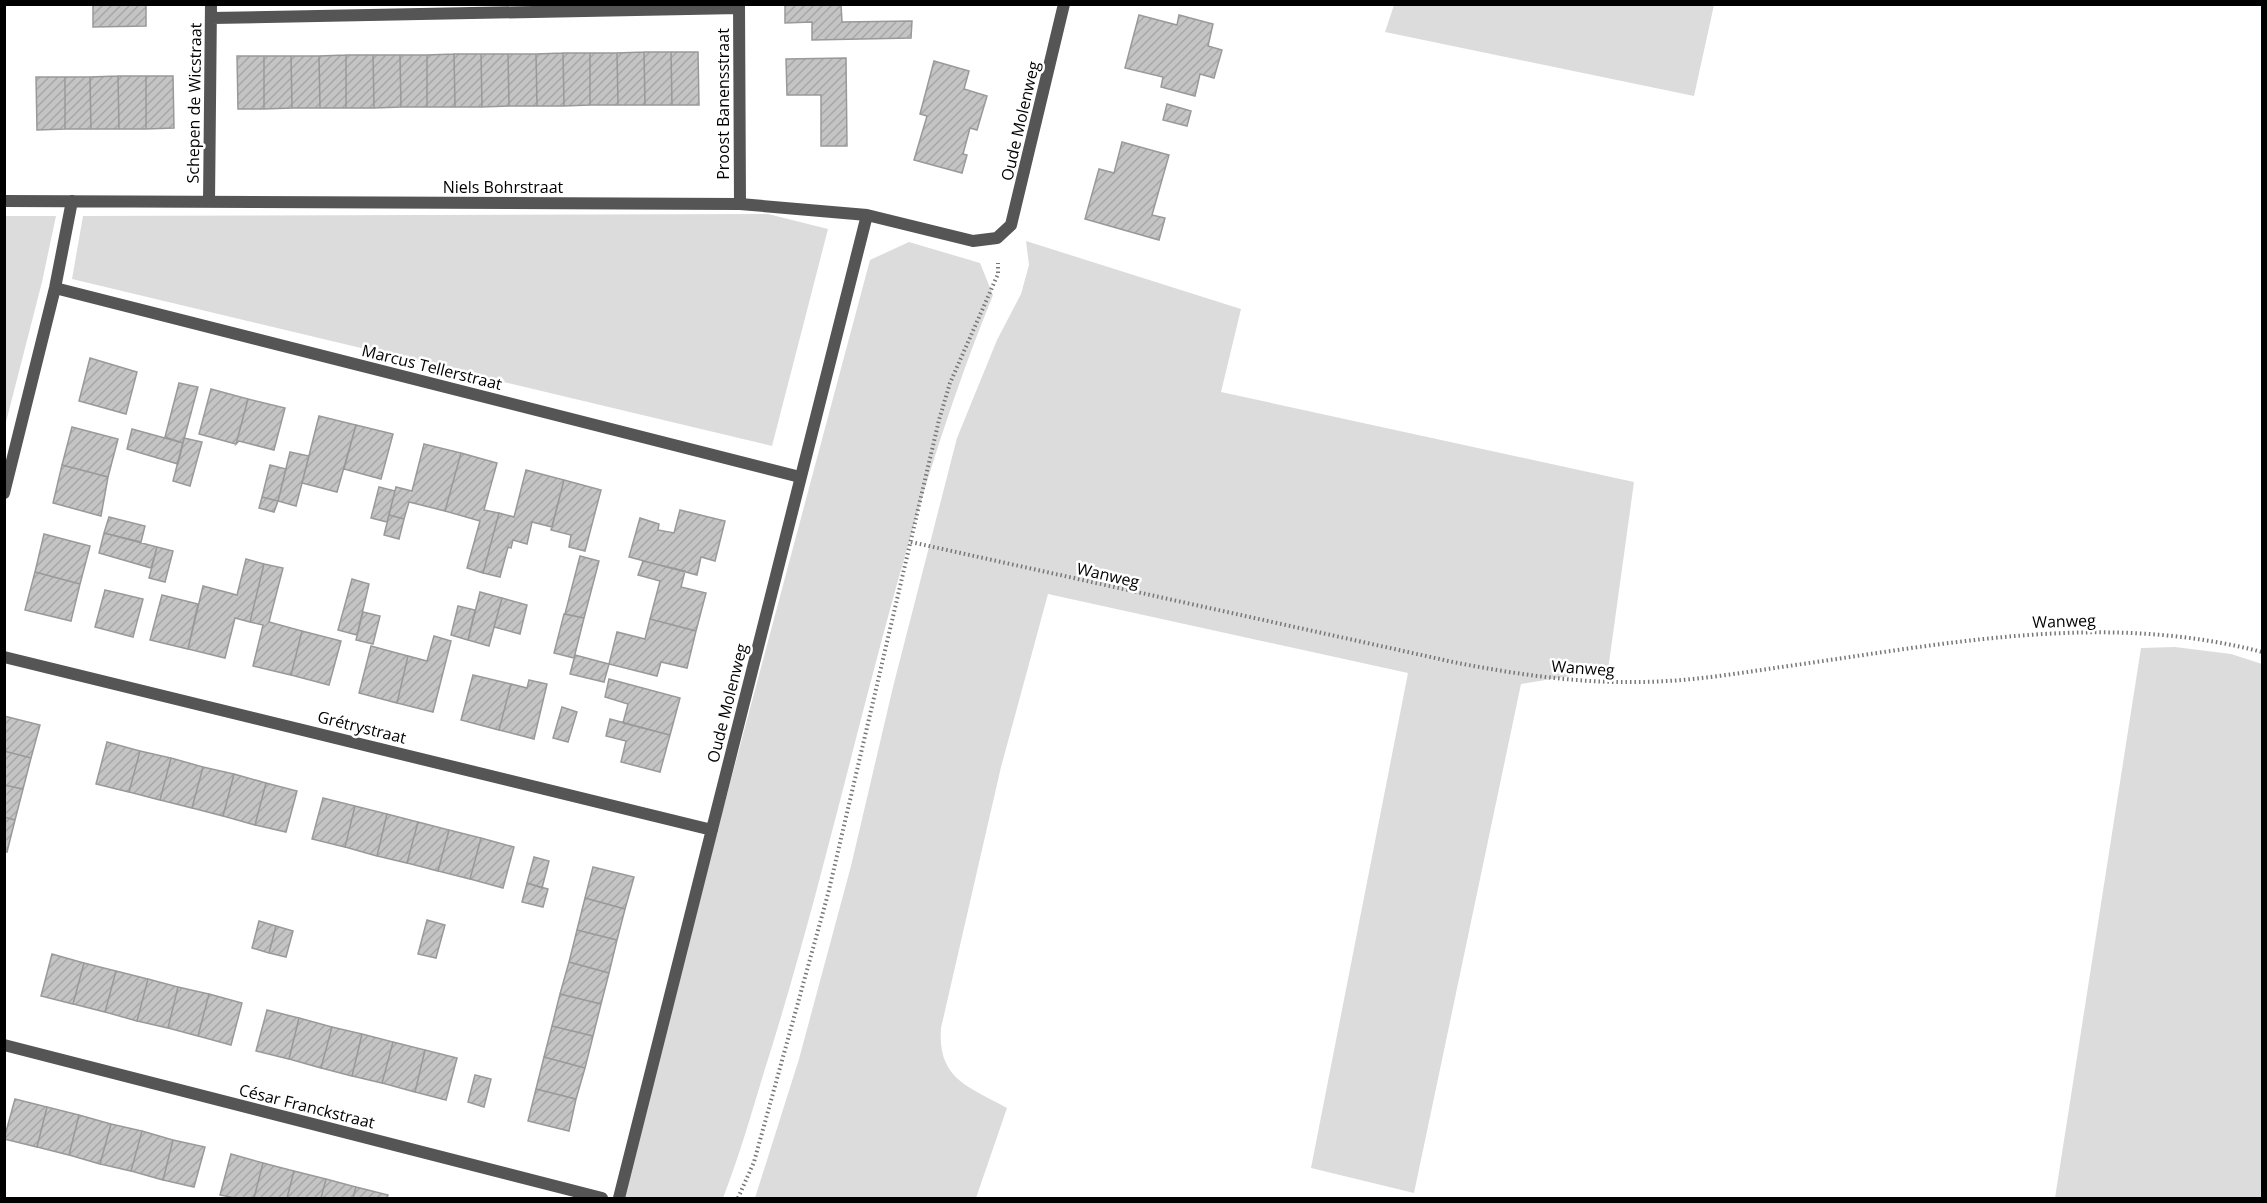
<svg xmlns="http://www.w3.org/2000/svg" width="2267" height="1203" viewBox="0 0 2267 1203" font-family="'Open Sans',sans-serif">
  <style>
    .green { fill: #dcdcdc }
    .building { fill: url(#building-hatch); stroke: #999; stroke-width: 1.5 }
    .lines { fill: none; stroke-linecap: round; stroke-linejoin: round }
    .path { stroke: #777; stroke-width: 4; stroke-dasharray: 1.5 3; stroke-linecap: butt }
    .minor { stroke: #555; stroke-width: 12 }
    .labels { text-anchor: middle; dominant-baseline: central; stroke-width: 5; stroke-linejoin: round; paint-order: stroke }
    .street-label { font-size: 16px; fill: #000; stroke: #fff }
  </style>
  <defs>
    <pattern id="building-hatch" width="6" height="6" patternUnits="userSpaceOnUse" patternTransform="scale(1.5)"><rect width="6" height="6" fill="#c4c4c4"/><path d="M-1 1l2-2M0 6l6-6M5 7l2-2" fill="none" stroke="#a7a7a7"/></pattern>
  </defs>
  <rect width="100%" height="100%" fill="#fff"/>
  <path class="green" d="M 1394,5 L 1394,4 L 1714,5 L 1694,96 L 1385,32 Z
    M 768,214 L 828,229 L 772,446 L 72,279 L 83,216 Z
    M 5,216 L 56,216 L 42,282 L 5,426 Z
    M 1026,241 L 1241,309 L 1221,392 L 1634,482 L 1608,670 L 1521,684 L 1414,1193 L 1311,1168 L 1408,673 L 1048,594 L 1001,767 L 941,1028 C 937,1079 969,1087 1007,1108 L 976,1198 L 755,1198 L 799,1059 L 851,866 L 893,687 L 957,438 L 997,340 L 1021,294 L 1029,265 Z
    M 909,242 L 980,263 L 993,295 C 891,545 846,815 764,1072 C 751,1115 739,1157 723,1198 L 623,1198 L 721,817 L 870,260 Z
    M 2175,647 L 2231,654 L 2262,664 L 2262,1198 L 2055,1198 L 2141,648 Z"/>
  <path class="building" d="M 93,4 L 146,4 L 146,26 L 93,27 Z
    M 785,4 L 841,4 L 842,22 L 912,21 L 911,38 L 812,40 L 812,22 L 785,23 Z
    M 1139,15 L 1177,25 L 1179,15 L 1213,24 L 1208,46 L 1222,50 L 1214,78 L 1200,74 L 1195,96 L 1161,87 L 1163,77 L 1125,68 Z
    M 644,52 L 671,52 L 672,105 L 645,105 Z
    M 644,52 L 645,105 L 618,105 L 617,53 Z
    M 671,52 L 698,52 L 699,105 L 672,105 Z
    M 563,53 L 590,53 L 590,105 L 564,106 Z
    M 563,53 L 564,106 L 537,106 L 536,54 Z
    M 590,53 L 617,53 L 618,105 L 590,105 Z
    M 454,54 L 455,107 L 427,107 L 427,55 Z
    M 454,54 L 481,54 L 482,107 L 455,107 Z
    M 481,54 L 508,54 L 509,106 L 482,107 Z
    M 508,54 L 536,54 L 537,106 L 509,106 Z
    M 346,55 L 346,108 L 320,108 L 319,56 Z
    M 346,55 L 373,55 L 374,108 L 346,108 Z
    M 373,55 L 400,55 L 401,107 L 374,108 Z
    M 400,55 L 427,55 L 427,107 L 401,107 Z
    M 237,56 L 264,56 L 264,109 L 238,109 Z
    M 264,56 L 291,56 L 292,108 L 264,109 Z
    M 291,56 L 319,56 L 320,108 L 292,108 Z
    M 846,58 L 847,146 L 821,146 L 821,95 L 787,95 L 786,59 Z
    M 934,61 L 969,71 L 964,89 L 987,96 L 977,130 L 970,128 L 963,154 L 967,155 L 962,173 L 914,160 L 927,116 L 920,114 Z
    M 118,76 L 119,129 L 91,129 L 90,77 Z
    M 118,76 L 146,76 L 146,129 L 119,129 Z
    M 146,76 L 173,76 L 174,128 L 146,129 Z
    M 36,77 L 65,77 L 65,129 L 37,130 Z
    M 65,77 L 90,77 L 91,129 L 65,129 Z
    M 1167,104 L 1191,111 L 1187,126 L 1163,120 Z
    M 1122,142 L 1169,155 L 1152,215 L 1165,218 L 1159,240 L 1085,219 L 1099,169 L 1114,173 Z
    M 90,358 L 137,372 L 126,414 L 79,401 Z
    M 179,383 L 198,387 L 183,443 L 165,437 Z
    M 211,389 L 248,399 L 236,444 L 199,434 Z
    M 248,399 L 285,408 L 274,450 L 239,441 L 236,444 Z
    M 319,416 L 356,425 L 337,492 L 302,483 Z
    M 356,425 L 393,434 L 381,479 L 344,469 Z
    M 72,427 L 118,439 L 108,477 L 62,465 Z
    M 132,429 L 183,443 L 178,464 L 127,449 Z
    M 184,438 L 202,442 L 190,486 L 173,481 Z
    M 424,444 L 461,453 L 445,511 L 409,502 L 404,519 L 389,515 L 396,487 L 412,491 Z
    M 290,452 L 309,456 L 296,506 L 278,501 Z
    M 461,453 L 497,463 L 484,510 L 499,513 L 483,573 L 467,568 L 480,521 L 445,511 Z
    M 62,465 L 108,477 L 101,516 L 53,503 Z
    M 270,465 L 286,469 L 278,501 L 262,497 Z
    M 526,470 L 564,480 L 552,527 L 532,522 L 527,544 L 513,540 L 511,548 L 508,547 L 500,577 L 483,573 L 499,513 L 514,517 Z
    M 564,480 L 601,490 L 585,551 L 569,547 L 571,535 L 551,530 Z
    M 379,487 L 395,491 L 387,522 L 371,518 Z
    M 262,497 L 278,501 L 274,512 L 259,508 Z
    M 680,510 L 725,521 L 715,561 L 701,557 L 697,575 L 629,557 L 640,518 L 659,524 L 658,530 L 674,533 Z
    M 389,515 L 404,519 L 399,539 L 384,535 Z
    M 109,517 L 145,526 L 141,542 L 104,533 Z
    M 104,533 L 157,547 L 151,568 L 99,553 Z
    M 44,534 L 90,546 L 80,584 L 35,572 Z
    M 157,547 L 173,551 L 165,582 L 149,578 Z
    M 580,556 L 599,561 L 584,618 L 565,614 Z
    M 246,559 L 264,564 L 250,622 L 235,618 L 225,658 L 188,649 L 203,586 L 237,595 Z
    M 643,561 L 685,571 L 681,587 L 706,593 L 696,631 L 650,619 L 660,581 L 638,575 Z
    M 264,564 L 283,568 L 269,622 L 302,631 L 291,675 L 253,666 L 263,625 L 250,622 Z
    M 35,572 L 80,584 L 71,621 L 25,610 Z
    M 352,579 L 369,584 L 357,635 L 338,630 Z
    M 105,590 L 143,599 L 133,637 L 95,627 Z
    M 480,592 L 502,598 L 489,646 L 468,640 Z
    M 162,595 L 198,604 L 188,649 L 150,640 Z
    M 502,598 L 527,605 L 520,634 L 494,627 Z
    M 458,606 L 475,610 L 468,640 L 451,635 Z
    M 363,612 L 380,616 L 373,644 L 356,640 Z
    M 564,614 L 584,618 L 574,658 L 554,653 Z
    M 650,619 L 696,631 L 687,668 L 661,662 L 657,676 L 609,664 L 617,632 L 645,639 Z
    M 302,631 L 341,641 L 329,685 L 291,675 Z
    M 434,636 L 451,641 L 433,712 L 397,703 L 408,656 L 427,661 Z
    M 371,646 L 408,656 L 397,703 L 359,693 Z
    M 575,655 L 609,664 L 604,682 L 570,674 Z
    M 473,675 L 511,684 L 499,730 L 461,720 Z
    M 609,679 L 680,698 L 670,735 L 623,723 L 628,704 L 605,697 Z
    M 529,680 L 547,684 L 534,739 L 499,730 L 511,684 L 527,688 Z
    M 562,707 L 577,712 L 568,742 L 553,738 Z
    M 4,716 L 40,725 L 31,758 L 4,751 Z
    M 610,719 L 670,735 L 660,772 L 621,762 L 626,741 L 606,736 Z
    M 107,742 L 140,751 L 129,792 L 96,784 Z
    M 4,751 L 31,758 L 23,789 L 4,785 Z
    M 140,751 L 171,758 L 160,800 L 129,792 Z
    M 171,758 L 203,767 L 192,808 L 160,800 Z
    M 203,767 L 234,774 L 223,816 L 192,808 Z
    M 234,774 L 266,783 L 255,825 L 223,816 Z
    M 266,783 L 297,791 L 286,832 L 255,825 Z
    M 4,785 L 23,789 L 15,820 L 4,817 Z
    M 323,798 L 355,806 L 345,847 L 312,839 Z
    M 355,806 L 387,814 L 377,856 L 345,847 Z
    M 387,814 L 418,822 L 407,863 L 377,856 Z
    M 4,817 L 15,820 L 7,852 L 4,851 Z
    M 418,822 L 449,830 L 438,871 L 407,863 Z
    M 449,830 L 481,838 L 470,879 L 438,871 Z
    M 481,838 L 514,847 L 503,888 L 470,879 Z
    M 534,857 L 549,861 L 542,888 L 527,883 Z
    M 593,867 L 634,877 L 625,909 L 585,898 Z
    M 527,883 L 548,889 L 543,907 L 522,902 Z
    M 585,898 L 625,909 L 617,940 L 577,930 Z
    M 427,920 L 445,925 L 436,958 L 418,954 Z
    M 259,921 L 276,926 L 269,953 L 252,948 Z
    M 276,926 L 293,931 L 286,957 L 269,953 Z
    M 577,930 L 617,940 L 609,973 L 569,962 Z
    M 52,954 L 84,963 L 73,1004 L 41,996 Z
    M 569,962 L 609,973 L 601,1004 L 560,994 Z
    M 84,963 L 116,971 L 105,1012 L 73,1004 Z
    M 116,971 L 148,979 L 137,1021 L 105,1012 Z
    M 148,979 L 178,987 L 168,1028 L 137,1021 Z
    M 178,987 L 209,994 L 198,1036 L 168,1028 Z
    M 209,994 L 242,1003 L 231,1045 L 198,1036 Z
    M 560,994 L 601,1004 L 593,1036 L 552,1026 Z
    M 267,1010 L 299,1018 L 289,1059 L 256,1051 Z
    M 299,1018 L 332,1027 L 321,1068 L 289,1059 Z
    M 552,1026 L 593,1036 L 585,1068 L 544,1057 Z
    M 332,1027 L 362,1034 L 352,1076 L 321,1068 Z
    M 362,1034 L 393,1042 L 382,1083 L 352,1076 Z
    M 393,1042 L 425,1050 L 415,1092 L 382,1083 Z
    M 425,1050 L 457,1058 L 446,1100 L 415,1092 Z
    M 544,1057 L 585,1068 L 576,1099 L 536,1089 Z
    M 475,1075 L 491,1079 L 484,1107 L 468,1102 Z
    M 536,1089 L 576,1099 L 569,1131 L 528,1121 Z
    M 15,1099 L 47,1107 L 37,1147 L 4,1139 Z
    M 47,1107 L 79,1115 L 69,1155 L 37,1147 Z
    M 79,1115 L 111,1124 L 100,1164 L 69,1155 Z
    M 111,1124 L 142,1131 L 131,1171 L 100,1164 Z
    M 142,1131 L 173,1140 L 163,1180 L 131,1171 Z
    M 173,1140 L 205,1147 L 194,1187 L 163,1180 Z
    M 231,1154 L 263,1163 L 254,1198 L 235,1198 L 220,1195 Z
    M 263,1163 L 294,1171 L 287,1198 L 254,1198 Z
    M 294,1171 L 326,1179 L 321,1198 L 287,1198 Z
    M 326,1179 L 356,1187 L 353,1198 L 321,1198 Z
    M 356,1187 L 388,1195 L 387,1198 L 353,1198 Z"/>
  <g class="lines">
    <path class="path" d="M 911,542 L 1453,662 C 1514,674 1575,683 1637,682 C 1685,682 1734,674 1781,667 C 1941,645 2102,610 2262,652
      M 738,1198 L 754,1162 L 828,894 L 939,420 L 950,383 L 998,274 L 998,263"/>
    <path class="minor" d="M 739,4 L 740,204
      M 212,18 L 739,8
      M 4,201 L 740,204 L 867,215 L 973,241 L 997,238 L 1011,225 L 1064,4
      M 209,202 L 211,4
      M 55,288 L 800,477
      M 4,493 L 55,288 L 72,201
      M 4,657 L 712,830
      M 4,1045 L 602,1198
      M 619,1198 L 867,215"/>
  </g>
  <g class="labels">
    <g class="street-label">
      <text transform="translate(194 103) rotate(-89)">Schepen de Wicstraat</text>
      <text transform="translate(723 104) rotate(-90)">Proost Banensstraat</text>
      <text transform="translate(1020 121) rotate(-77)">Oude Molenweg</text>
      <text x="503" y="187">Niels Bohrstraat</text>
      <text transform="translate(432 367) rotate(14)">Marcus Tellerstraat</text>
      <text transform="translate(1108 575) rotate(13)">Wanweg</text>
      <text transform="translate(2064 621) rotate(-2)">Wanweg</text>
      <text transform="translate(1583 668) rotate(4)">Wanweg</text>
      <text transform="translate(727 703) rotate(-76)">Oude Molenweg</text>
      <text transform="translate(362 727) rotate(14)">Grétrystraat</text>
      <text transform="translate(307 1106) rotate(14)">César Franckstraat</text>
    </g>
  </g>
  <rect width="2267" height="1203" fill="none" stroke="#000000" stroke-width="12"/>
</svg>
